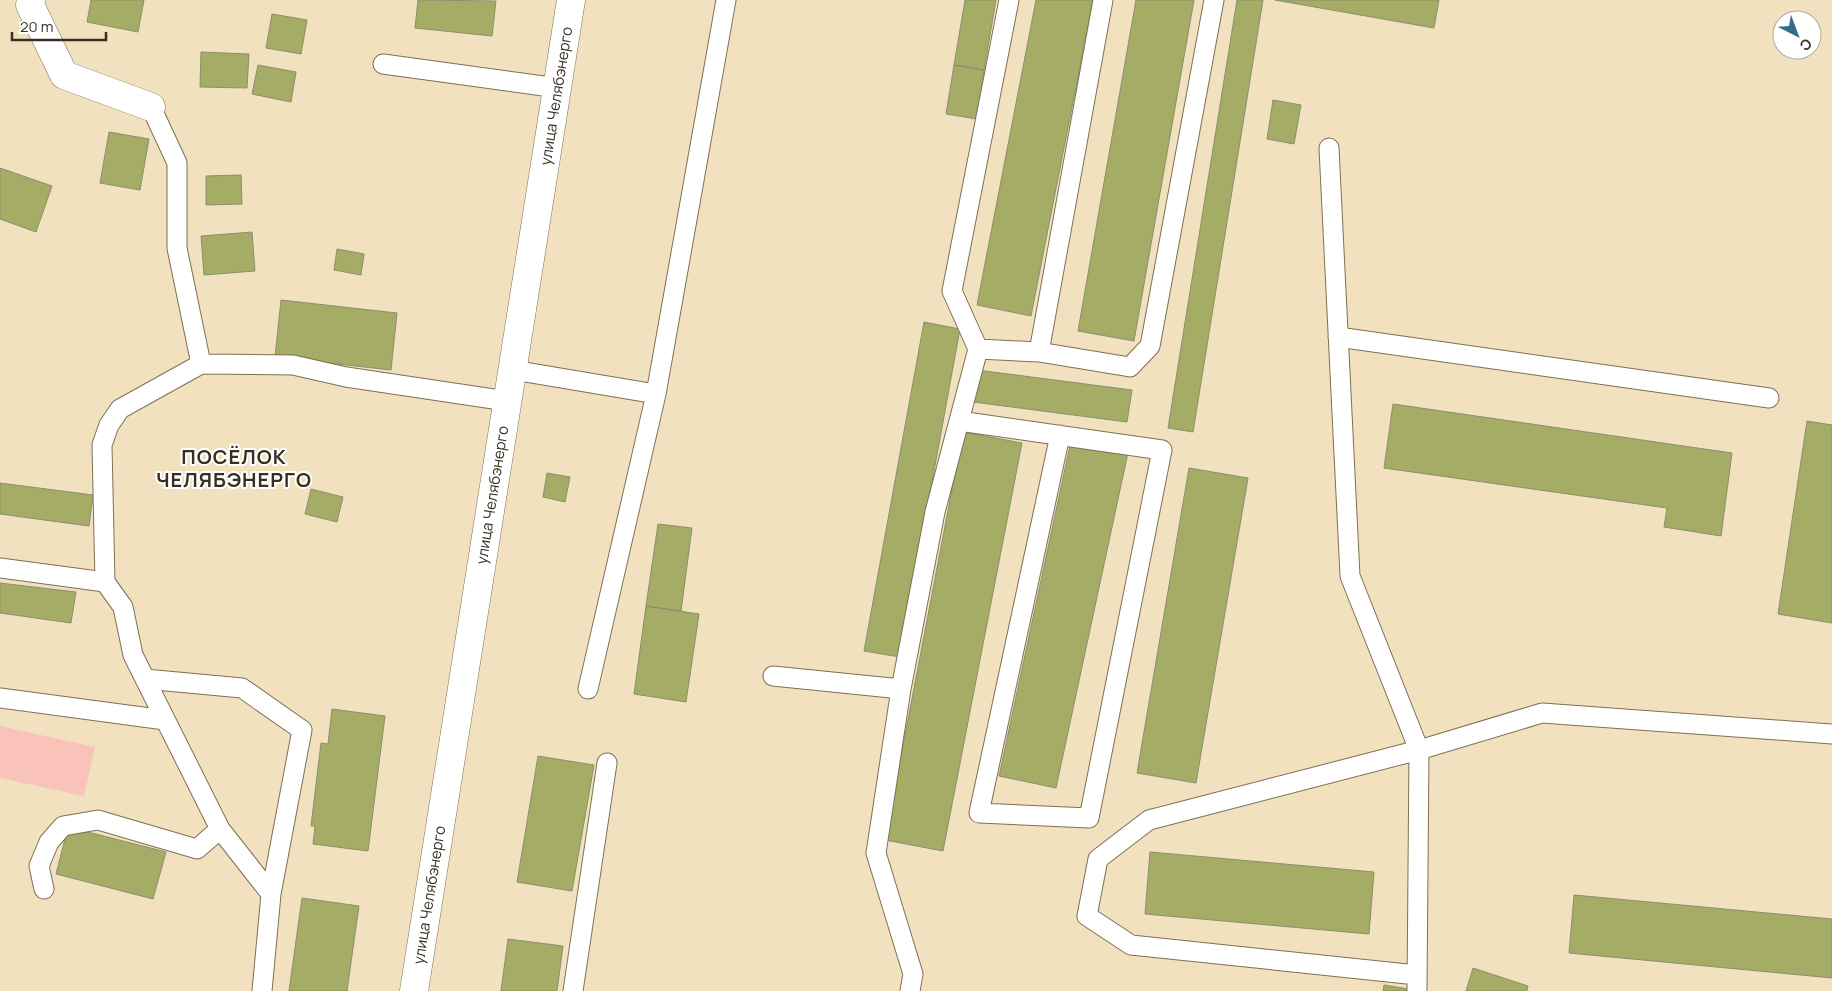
<svg xmlns="http://www.w3.org/2000/svg" width="1832" height="991" viewBox="0 0 1832 991" font-family="Manrope,sans-serif">
  <style>
    .green { fill: #f9c3ba }
    .building { fill: #a5ac65; stroke: #8b8f6d }
    .lines { fill: none; stroke-linecap: round; stroke-linejoin: round }
    .lane-casing { stroke: #7f7052; stroke-width: 21 }
    .street-casing { stroke: #7f7052; stroke-width: 29 }
    .lane { stroke: #fff; stroke-width: 19 }
    .street { stroke: #fff; stroke-width: 28 }
    .labels { text-anchor: middle; dominant-baseline: central; stroke-width: 4; stroke-linejoin: round; paint-order: stroke }
    .street-label { font-size: 15px; fill: #362f22; stroke: #fff }
    .district-label { font-size: 20px; font-weight: bold; letter-spacing: 1px; fill: #362f22; stroke: #fff }
  </style>
  <rect width="100%" height="100%" fill="#f1e1bf"/>
  <path class="green" d="M 0,726 L 95,747 L 84,796 L 0,778 Z"/>
  <path class="building" d="M 91,0 L 144,0 L 138,32 L 87,22 Z
    M 418,0 L 496,1 L 492,36 L 415,28 Z
    M 965,0 L 996,0 L 984,70 L 954,65 Z
    M 1036,0 L 1093,0 L 1031,316 L 977,305 Z
    M 1136,0 L 1194,0 L 1134,341 L 1078,331 Z
    M 1237,0 L 1263,0 L 1193,432 L 1168,428 Z
    M 1275,0 L 1439,0 L 1434,28 Z
    M 272,14 L 307,20 L 301,54 L 266,48 Z
    M 201,52 L 249,54 L 247,88 L 200,87 Z
    M 258,65 L 296,72 L 291,102 L 252,94 Z
    M 954,65 L 984,70 L 977,119 L 946,114 Z
    M 1273,100 L 1301,105 L 1294,144 L 1267,139 Z
    M 109,132 L 149,139 L 140,190 L 100,183 Z
    M 0,168 L 52,186 L 36,232 L 0,219 Z
    M 241,175 L 242,204 L 206,205 L 206,176 Z
    M 252,232 L 255,271 L 204,275 L 201,236 Z
    M 337,249 L 364,254 L 361,275 L 334,270 Z
    M 281,300 L 397,313 L 391,370 L 275,357 Z
    M 924,322 L 960,329 L 900,657 L 864,651 Z
    M 977,370 L 1132,390 L 1127,422 L 973,402 Z
    M 1393,404 L 1732,453 L 1721,536 L 1664,527 L 1667,508 L 1384,468 Z
    M 1807,421 L 1832,425 L 1832,623 L 1778,614 Z
    M 963,432 L 1022,443 L 943,851 L 885,840 Z
    M 1072,436 L 1129,448 L 1056,788 L 999,776 Z
    M 1189,468 L 1248,478 L 1196,783 L 1137,773 Z
    M 547,473 L 570,477 L 565,502 L 543,497 Z
    M 0,483 L 93,495 L 89,526 L 0,514 Z
    M 311,489 L 343,497 L 337,522 L 305,514 Z
    M 658,524 L 692,528 L 681,611 L 646,606 Z
    M 0,583 L 76,592 L 71,623 L 0,613 Z
    M 646,606 L 699,614 L 686,702 L 634,694 Z
    M 332,709 L 385,716 L 368,851 L 313,844 L 315,826 L 311,826 L 321,743 L 328,744 Z
    M 538,756 L 594,765 L 572,891 L 517,882 Z
    M 68,827 L 166,852 L 153,899 L 56,874 Z
    M 1150,852 L 1374,872 L 1369,934 L 1145,914 Z
    M 1574,895 L 1832,919 L 1832,978 L 1569,953 Z
    M 302,898 L 359,906 L 347,991 L 289,991 Z
    M 508,939 L 563,946 L 557,991 L 501,991 Z
    M 1473,968 L 1528,986 L 1527,991 L 1466,991 Z
    M 1384,985 L 1409,989 L 1409,991 L 1383,991 Z"/>
  <g class="lines">
    <defs>
      <path id="lane" d="M 383,64 L 558,88
        M 151,107 L 177,163 L 177,248 L 201,364
        M 1329,148 L 1350,576 L 1419,750 L 1417,991
        M 1338,337 L 1769,398
        M 978,349 L 1039,352 L 1130,367 L 1150,346 L 1214,0
        M 1039,352 L 1103,0
        M 513,370 L 656,394 L 726,0
        M 959,421 L 1162,450 L 1089,818 L 979,813 L 1060,435
        M 0,568 L 105,582 L 102,445 L 109,425 L 120,409 L 201,364 L 293,365 L 346,377 L 507,401
        M 105,582 L 123,607 L 133,655 L 220,829 L 271,894 L 262,991
        M 773,676 L 901,689
        M 145,679 L 242,688 L 302,730 L 271,894
        M 588,689 L 656,394
        M 0,698 L 165,720
        M 44,889 L 39,866 L 49,842 L 63,826 L 98,820 L 197,849 L 220,829
        M 1417,975 L 1131,945 L 1087,916 L 1098,859 L 1149,820 L 1419,750 L 1542,713 L 1832,734
        M 573,991 L 607,763
        M 910,991 L 913,974 L 876,853 L 901,689 L 935,512 L 978,349 L 952,291 L 1009,0"/>
      <path id="street" d="M 31,0 L 30,5 L 64,75 L 151,107
        M 414,991 L 571,0"/>
    </defs>
    <use href="#lane" class="lane-casing"/>
    <use href="#street" class="street-casing"/>
    <use href="#lane" class="lane"/>
    <use href="#street" class="street"/>
  </g>
  <g class="labels">
    <g class="street-label">
      <text transform="translate(556 96) rotate(-81)">улица Челябэнерго</text>
      <text transform="translate(492 495) rotate(-81)">улица Челябэнерго</text>
      <text transform="translate(429 895) rotate(-81)">улица Челябэнерго</text>
    </g>
    <g class="district-label">
      <text x="234" y="456">ПОСЁЛОК<tspan x="234" dy="23">ЧЕЛЯБЭНЕРГО</tspan></text>
    </g>
  </g>
  <g transform="translate(1797 35) rotate(138)"><circle r="24" fill="#ffffff" stroke="#afaca7"/>
  <path d="M0-4L9 19L0 12L-9 19Z" fill="#326f86"/>
  <text y="-8" font-size="14" font-weight="bold" text-anchor="middle" fill="#362f22">С</text>
  </g>
  <path d="M12 32v8h94v-8" fill="none" stroke="#362f22" stroke-width="2.5"/>
  <text x="20" y="32" font-size="15" fill="#362f22" stroke="#ffffff" stroke-width="4" paint-order="stroke">20 m</text>
</svg>
